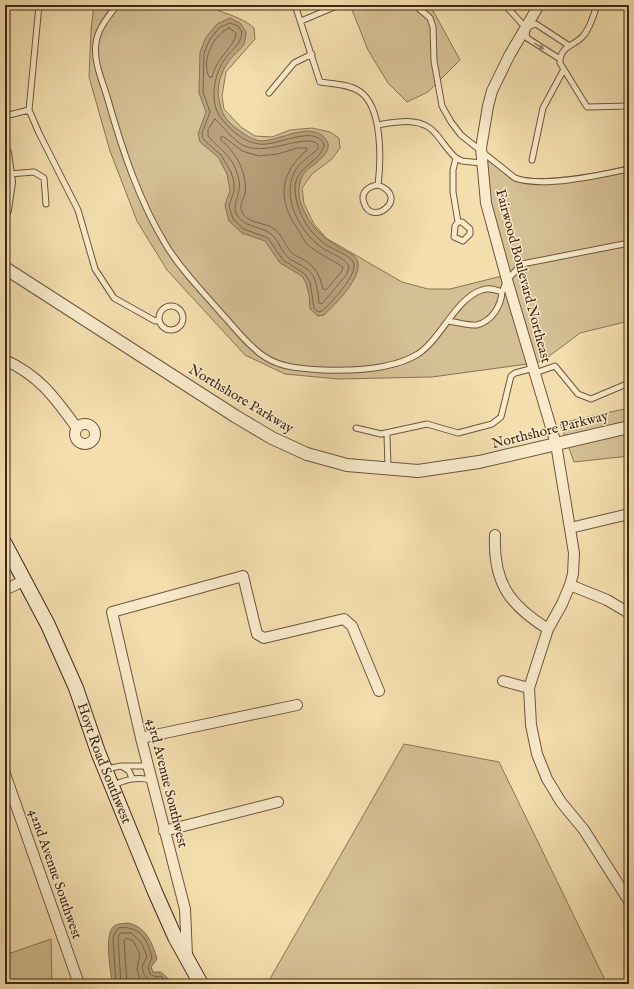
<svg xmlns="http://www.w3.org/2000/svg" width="634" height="989" viewBox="0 0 634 989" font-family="'IM FELL English',serif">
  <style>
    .green { fill: #d5bf94; stroke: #8a7456 }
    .water { fill: #b7a07b; stroke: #877053 }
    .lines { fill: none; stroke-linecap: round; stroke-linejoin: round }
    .shore { stroke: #7c6449; stroke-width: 1 }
    .service-casing { stroke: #6d563d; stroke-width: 7 }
    .minor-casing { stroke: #6d563d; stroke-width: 12 }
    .tertiary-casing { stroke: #6d563d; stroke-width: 14 }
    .secondary-casing { stroke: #402817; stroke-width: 16 }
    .service { stroke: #f8eaca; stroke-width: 5 }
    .minor { stroke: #f8eaca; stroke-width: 10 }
    .tertiary { stroke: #f8eaca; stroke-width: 12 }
    .secondary { stroke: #f8eaca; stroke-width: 14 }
    .oneway { fill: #9c8970 }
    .labels { text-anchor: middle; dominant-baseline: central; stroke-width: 3; stroke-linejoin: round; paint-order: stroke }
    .street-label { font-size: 14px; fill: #402817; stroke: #f8eaca }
  </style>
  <rect width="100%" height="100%" fill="#f4deae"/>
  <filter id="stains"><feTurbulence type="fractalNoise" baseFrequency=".005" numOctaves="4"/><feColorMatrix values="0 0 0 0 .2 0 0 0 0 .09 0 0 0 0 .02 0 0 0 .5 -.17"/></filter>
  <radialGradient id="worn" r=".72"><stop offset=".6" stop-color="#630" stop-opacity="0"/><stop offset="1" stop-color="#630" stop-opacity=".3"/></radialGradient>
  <path class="green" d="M 94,5 L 205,5 C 221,13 241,16 254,28 L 255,39 L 226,72 L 222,96 L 224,109 L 241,127 L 255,136 L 272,137 L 290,130 L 312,128 L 330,132 L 339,138 L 340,148 L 332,159 L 312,174 L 302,188 L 304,204 L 314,224 L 326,238 L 402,282 L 428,289 L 450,289 L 506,275 L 486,203 L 481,148 C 492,158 502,170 517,176 C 535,184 610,172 629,165 L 629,321 L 580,333 L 544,360 L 535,363 L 432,377 L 338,379 L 285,374 L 245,355 L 167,270 L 137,221 L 110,151 L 89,77 L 91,30 Z
    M 350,5 L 430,5 L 460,60 L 428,92 L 407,102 L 388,83 L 368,50 Z
    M 629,408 L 629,456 L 574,462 L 560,423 Z
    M 404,744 L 499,762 L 607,984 L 267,984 Z
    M 51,939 L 52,984 L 5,984 L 5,955 Z"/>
  <path class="water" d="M 230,18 L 240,23 L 246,32 C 246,36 245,41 244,44 C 242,48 237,52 234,55 C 223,66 216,84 219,99 C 221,113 226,121 237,129 C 245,134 251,140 261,141 C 280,141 309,121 325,138 C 338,153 309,165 303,175 C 298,184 298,195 301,204 C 309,225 322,237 340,248 C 345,251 353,254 356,258 C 367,273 335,305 324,315 L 318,316 L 310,309 L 309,295 L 306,283 L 302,276 L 280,263 L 265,241 L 242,233 L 229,221 L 225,205 L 230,191 L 227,174 L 218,157 L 200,142 L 198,134 L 206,112 L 199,93 L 200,52 L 206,37 L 217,24 Z
    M 128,923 C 146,927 152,942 157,959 L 151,967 L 153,972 L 161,972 L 174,984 L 112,984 C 111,971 104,937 113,927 C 117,923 123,924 128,923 Z"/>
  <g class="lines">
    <path class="shore" d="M 230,23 L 238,26 L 242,32 C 241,46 229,51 223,62 C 214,76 210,100 219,115 C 228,128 242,142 259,144 C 276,147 316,123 324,145 C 321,162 294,167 295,189 C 296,212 310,236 330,247 C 337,251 349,255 353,262 C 360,273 330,304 322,311 L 318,312 L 314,308 L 310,282 L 305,274 L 283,260 L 268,238 L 244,229 L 233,219 L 229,206 L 234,191 L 234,182 L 231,172 L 221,155 L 203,139 L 202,133 L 210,112 L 203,92 L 204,53 L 210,39 L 219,28 Z
      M 229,28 L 236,33 C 236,45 216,58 212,77 L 209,77 C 201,61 213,35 229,28 Z
      M 215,119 C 224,127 233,141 245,146 C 268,156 305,133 318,144 L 318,149 C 310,156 300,162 295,171 C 281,196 299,231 321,247 C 329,253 344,257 349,266 L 347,274 L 322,304 L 319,303 C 318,292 317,276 307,269 C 301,264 292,262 287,256 C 280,250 279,240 271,234 C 261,226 248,228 239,218 C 229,207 242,194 239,180 C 233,155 223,153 208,136 L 208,130 Z
      M 221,137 L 224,137 L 242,151 L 259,156 L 278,154 L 297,148 L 307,148 L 307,150 C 280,173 277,199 297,228 C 300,233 303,239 307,244 C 318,254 331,259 343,267 L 342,271 L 326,290 L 323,289 C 320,276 316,267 304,260 C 299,257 294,255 291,252 C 284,244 282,234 273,228 C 263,222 250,224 243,214 C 238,206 243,201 245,194 C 248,174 236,152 221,140 Z
      M 116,984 L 113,937 L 118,928 C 139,925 148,939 152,958 L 148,967 L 150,974 L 156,977 L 161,976 L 169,984
      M 121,984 L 118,938 L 120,933 L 131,933 L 141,942 L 147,956 L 142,967 C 145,984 153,977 162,984
      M 127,984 L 124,940 L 127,938 L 133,941 L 140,954 L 137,970 L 140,979 L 145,984"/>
    <defs>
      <path id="service" d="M 39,5 L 29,110 L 39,133 L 78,210 L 95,269 L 114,298 L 155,321 L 159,320
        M 117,5 C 108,17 98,28 96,43 C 93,62 103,82 108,100 C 122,149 139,201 166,245 C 181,270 203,292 222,314 C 235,328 248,346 265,357 C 281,368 305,369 324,370 C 353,371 392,370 418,354 C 441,339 456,298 482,290 C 489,287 496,290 502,292 L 507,280 L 522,264 L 629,243
        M 295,5 L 320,82 C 333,84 348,84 359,91 C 383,106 381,161 378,185 C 369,186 360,192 364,203 C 372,228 411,197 378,185
        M 415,5 L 430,18 L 433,27 L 434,61 L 442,106 L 451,122 L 461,135 L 515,178 C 542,188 601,175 629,169
        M 505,5 L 525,27 L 527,38 L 560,59
        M 597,5 C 593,16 591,27 583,36 C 575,46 560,45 560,63 L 587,107 L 629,106
        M 301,21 L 339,5
        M 526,27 L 536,24 L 568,45
        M 269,93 L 294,63 L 312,54
        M 5,116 L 29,110
        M 377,125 C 396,122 422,116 436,134 C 443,142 448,151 456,158 L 462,161 L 481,163
        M 456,158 L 453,170 L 453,192 L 458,222 L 455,226 L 454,237 L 463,241 L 470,234 L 470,229 L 462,222 L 458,222
        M 532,160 L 543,108 L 563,71
        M 9,174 L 34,172 L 44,178 L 46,204
        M159 318a12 12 0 1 1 24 0a12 12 0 1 1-24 0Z
        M 448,321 C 457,322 469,326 477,325 C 492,321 501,306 502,292
        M 535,373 L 555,366 L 578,394 L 591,399 L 629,383
        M 356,428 L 381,434 L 427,424 L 458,433 L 492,424 L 501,417 L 511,376 L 515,373 L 534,368
        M 387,434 L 388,469
        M 123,766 L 148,766
        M 106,769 L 121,766 L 129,771 L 132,778
        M 113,785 C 126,780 137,776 151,780"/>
      <path id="minor" d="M 539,5 L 509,56 L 492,91 L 488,106 L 481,148 L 486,203 L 507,280 L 556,444 L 574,553 L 573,574 L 570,585 L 562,604 L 548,629 L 529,688 L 531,725 L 537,754 L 547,779 L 561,802 L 584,830 L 629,901
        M 5,360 C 40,376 55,398 77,428
        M75 434a10 10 0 1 1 20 0a10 10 0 1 1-20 0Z
        M 570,528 L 629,514
        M 495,535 C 493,582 509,605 548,629
        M 570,585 L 607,600 L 629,613
        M 5,590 L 25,580
        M 503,681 L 529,688
        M 141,738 L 297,705
        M 5,774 L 79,984
        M 164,831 L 278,802
        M 187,956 L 185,909 L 141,738 L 112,612 L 243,576 L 257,634 L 264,638 L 344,619 L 352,626 L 379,691"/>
      <path id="tertiary" d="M 5,153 L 9,182 L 5,210
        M 5,268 L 235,416 L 272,438 L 307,454 L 347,465 L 418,471 L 479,462 L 629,427"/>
      <g id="secondary">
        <path id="s1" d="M 5,544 L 48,625 L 76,688 L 98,752 L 155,892 L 175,937 L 201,984"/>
      </g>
    </defs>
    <use href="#service" class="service-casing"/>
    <use href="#minor" class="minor-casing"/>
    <use href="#tertiary" class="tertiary-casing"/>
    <use href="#secondary" class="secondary-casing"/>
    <use href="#service" class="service"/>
    <use href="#minor" class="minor"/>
    <use href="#tertiary" class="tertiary"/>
    <use href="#secondary" class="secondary"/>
  </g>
  <defs><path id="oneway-solid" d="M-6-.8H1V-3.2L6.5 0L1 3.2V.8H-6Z"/></defs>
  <use class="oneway" href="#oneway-solid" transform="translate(539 46) rotate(32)"/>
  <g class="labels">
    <g class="street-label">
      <text transform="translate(523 276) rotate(75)">Fairwood Boulevard Northeast</text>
      <text transform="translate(241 399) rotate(31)">Northshore Parkway</text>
      <text transform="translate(550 430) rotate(-14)">Northshore Parkway</text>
      <text stroke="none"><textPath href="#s1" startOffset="241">Hoyt Road Southwest</textPath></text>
      <text transform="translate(167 783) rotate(76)">43rd Avenue Southwest</text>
      <text transform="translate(55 874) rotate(71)">42nd Avenue Southwest</text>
    </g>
  </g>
  <rect width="634" height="989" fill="none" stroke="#f4deae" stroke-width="20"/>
  <rect x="6" y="6" width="622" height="977" fill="none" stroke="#402817" stroke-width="2"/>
  <rect x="10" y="10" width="614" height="969" fill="none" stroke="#402817"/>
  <rect width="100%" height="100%" filter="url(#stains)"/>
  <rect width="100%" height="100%" fill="url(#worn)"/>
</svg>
